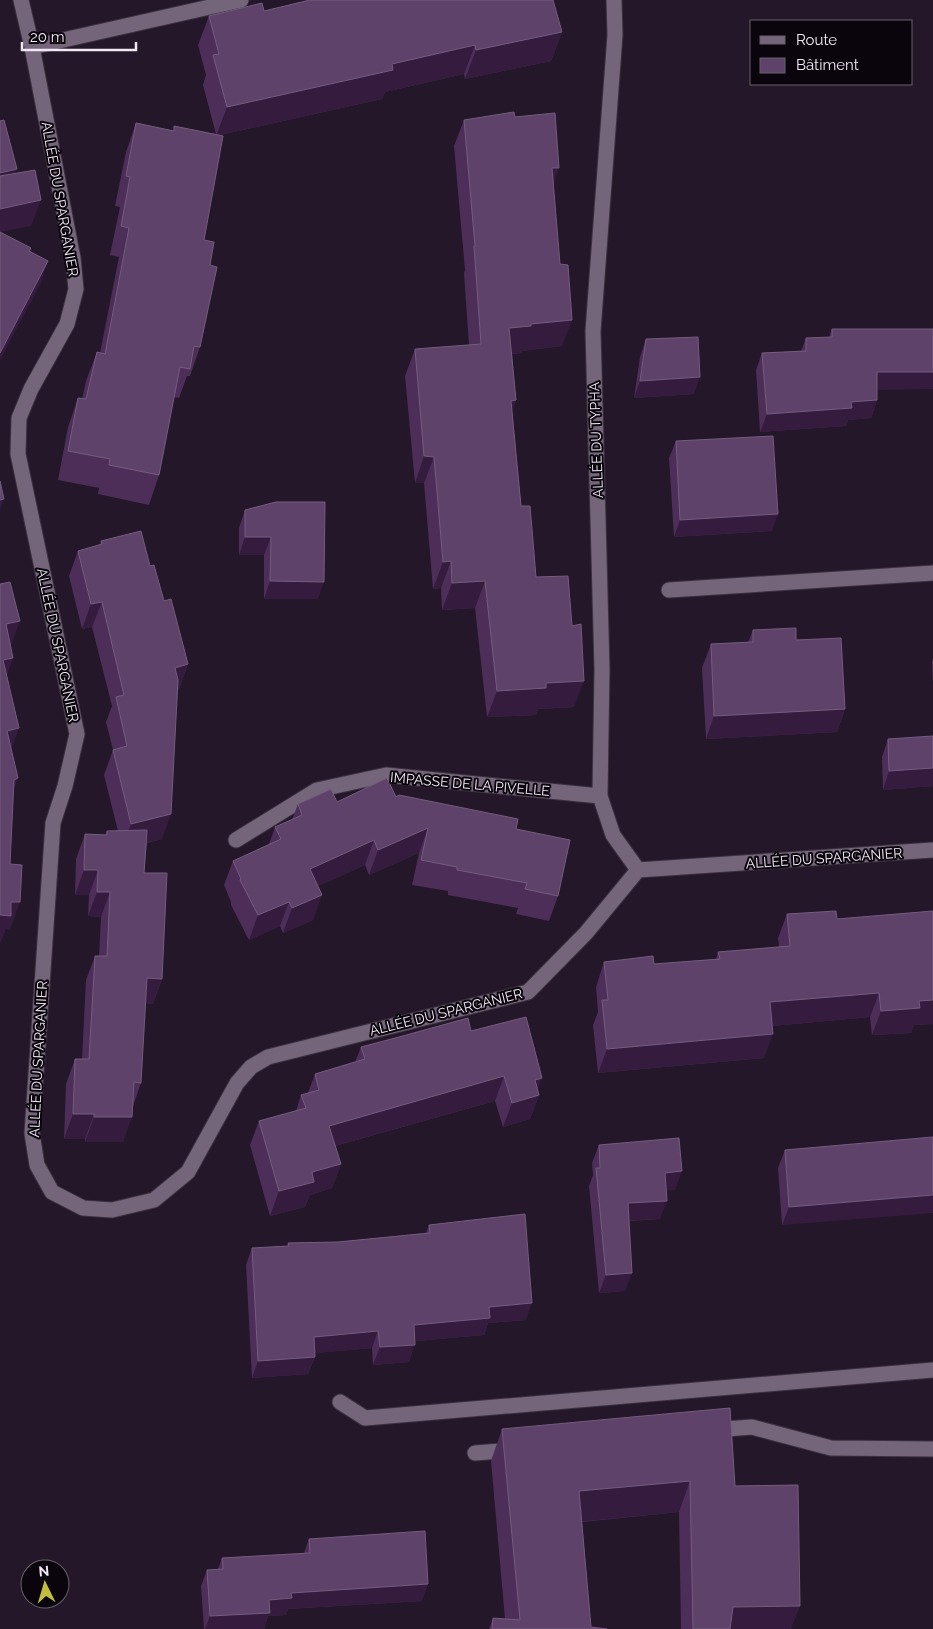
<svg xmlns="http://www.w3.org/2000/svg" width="933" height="1629" viewBox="0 0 933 1629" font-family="Raleway,sans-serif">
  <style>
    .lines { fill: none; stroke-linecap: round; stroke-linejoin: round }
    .minor-casing { stroke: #3b313f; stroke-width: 17 }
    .minor { stroke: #75657b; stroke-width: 15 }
    .wall { fill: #4c2e58 }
    .shaded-wall { fill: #351c3e }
    .building { fill: #5e4269; stroke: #755c7f }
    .labels { text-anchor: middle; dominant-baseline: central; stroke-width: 4; stroke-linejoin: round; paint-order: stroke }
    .street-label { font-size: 14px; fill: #f1e8f5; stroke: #0a050c }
  </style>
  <rect width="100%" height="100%" fill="#241729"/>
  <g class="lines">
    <defs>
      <path id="minor" d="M 21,0 L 32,47 L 73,258 L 76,289 L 67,324 L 31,389 L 19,418 L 18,454 L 77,734 L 65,786 L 53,823 L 32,1133 L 37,1165 L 52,1192 L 83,1208 L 112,1210 L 154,1200 L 188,1172 L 237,1083 L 251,1067 L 268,1057 L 528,992 L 586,933 L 638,870 L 933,850
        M 614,0 L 615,35 L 593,331 L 602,669 L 600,796 L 613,835 L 638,870
        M 32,47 L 241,0
        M 669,590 L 933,573
        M 236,840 L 317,790 L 386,775 L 600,796
        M 340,1402 L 365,1418 L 933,1370
        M 713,1430 L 752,1427 L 831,1448 L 933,1449
        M 475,1453 L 513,1450"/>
    </defs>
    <use href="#minor" class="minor-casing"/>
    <use href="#minor" class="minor"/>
  </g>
  <path class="wall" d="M 264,11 L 562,32 L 551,61 L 465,79 L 464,74 L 385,92 L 382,99 L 220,135 L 204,240 L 210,265 L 200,347 L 190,376 L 187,376 L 179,398 L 174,397 L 159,475 L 149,505 L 98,494 L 99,488 L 58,480 L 68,427 L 78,398 L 82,399 L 86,381 L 97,352 L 100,353 L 119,257 L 110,255 L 120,207 L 115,206 L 126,152 L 136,123 L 173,131 L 174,126 L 216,134 L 203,85 L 206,75 L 198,45 L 209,16 Z
    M 515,117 L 553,184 L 562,346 L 522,351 L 521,353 L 512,354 L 516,400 L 512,410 L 521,506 L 536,577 L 574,707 L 538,709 L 536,715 L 487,717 L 475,608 L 442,610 L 441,588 L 433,589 L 424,483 L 415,483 L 405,376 L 415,349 L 469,345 L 464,273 L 465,270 L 454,146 L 464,120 Z
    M 832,329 L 877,390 L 877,400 L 871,418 L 848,420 L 846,426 L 760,432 L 756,370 L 762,353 L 801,351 L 806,338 L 829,337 Z
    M 646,339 L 694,394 L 634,398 L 640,357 Z
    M 676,441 L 772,531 L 674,537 L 669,458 Z
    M 325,502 L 318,599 L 264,599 L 264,555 L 239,555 L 239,528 L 245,510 Z
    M 101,541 L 150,566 L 188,664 L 179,689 L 177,690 L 162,839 L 147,843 L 144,873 L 162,979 L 153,1004 L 145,1003 L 141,1083 L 133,1106 L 123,1142 L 85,1142 L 85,1139 L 64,1139 L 66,1084 L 75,1059 L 82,1059 L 86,980 L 95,956 L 99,956 L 101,917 L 88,916 L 89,895 L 75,895 L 76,859 L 85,834 L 105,835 L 107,831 L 118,831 L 104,775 L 113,750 L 106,722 L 112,706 L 92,627 L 82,629 L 69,576 L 78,551 L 100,545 Z
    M 753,630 L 796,640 L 845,709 L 837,732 L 706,739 L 702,668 L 711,644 L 748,642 Z
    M 933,658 L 933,684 L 932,662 Z
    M 933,736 L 933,786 L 883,790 L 882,757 L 888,739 Z
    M 396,797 L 516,829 L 558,896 L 549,921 L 516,914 L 518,908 L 448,895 L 448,891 L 412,885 L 419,853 L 369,875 L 365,865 L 318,886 L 313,920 L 283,933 L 280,926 L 249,940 L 231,905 L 231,902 L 224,885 L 233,861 L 269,844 L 275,827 L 292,820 L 298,804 L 337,802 Z
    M 933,911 L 933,1024 L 914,1025 L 911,1033 L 872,1035 L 870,1017 L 772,1026 L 764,1058 L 598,1073 L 593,1025 L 598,1012 L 596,987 L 604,962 L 654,964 L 716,959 L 718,952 L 779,947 L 778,938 L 787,914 L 837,919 Z
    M 471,1031 L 537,1089 L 539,1095 L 530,1119 L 503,1127 L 495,1101 L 335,1146 L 341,1164 L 332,1188 L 310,1195 L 305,1207 L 270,1216 L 250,1145 L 259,1121 L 296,1111 L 301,1095 L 308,1093 L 315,1074 L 355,1062 L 361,1047 Z
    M 933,1137 L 782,1225 L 778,1168 L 785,1150 Z
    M 599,1145 L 675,1190 L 666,1190 L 660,1219 L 629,1221 L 625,1291 L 599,1293 L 589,1186 L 593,1175 L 592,1163 Z
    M 429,1225 L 526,1320 L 488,1323 L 484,1335 L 415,1341 L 409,1362 L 373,1365 L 372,1348 L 314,1353 L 315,1357 L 308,1374 L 252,1378 L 246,1265 L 252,1248 L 287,1246 L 288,1243 L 338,1242 L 426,1233 Z
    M 502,1429 L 735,1486 L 791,1629 L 681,1629 L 679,1512 L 582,1522 L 591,1627 L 607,1629 L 489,1629 L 493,1618 L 505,1619 L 491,1461 Z
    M 309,1539 L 422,1601 L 288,1609 L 286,1615 L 268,1616 L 264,1629 L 204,1629 L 201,1586 L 207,1570 L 218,1569 L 222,1558 L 304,1553 Z"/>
  <path class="shaded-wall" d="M 562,32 L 551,61 L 465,79 L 476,50 Z
    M 475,45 L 464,74 L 385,92 L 382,99 L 216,136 L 227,107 L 392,64 Z
    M 552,168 L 559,168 L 550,194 Z
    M 17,169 L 7,194 L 0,196 L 0,173 Z
    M 41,200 L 31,226 L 0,232 L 0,209 Z
    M 48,261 L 40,285 L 0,360 L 0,353 Z
    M 572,320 L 562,346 L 522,351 L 521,353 L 500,355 L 509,328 L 531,324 Z
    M 877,372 L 933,372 L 933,389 L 870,390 Z
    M 700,377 L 694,394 L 634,398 L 640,381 Z
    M 516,400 L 506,427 L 511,401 Z
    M 877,400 L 871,418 L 848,420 L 846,426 L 760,432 L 767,414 L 851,402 Z
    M 424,456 L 434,457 L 424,483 L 415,483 Z
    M 4,499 L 0,510 L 0,500 Z
    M 778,514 L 772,531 L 674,537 L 680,520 Z
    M 245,537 L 271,537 L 264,555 L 239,555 Z
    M 451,561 L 441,588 L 433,589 L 443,562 Z
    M 270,581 L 324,582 L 318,599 L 264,599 Z
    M 485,581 L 475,608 L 442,610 L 452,583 Z
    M 102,602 L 92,627 L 82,629 L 91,604 Z
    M 20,621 L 10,648 L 6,624 Z
    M 13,658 L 3,685 L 3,660 Z
    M 188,664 L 179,689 L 166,693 L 175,668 Z
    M 584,681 L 574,707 L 538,709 L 536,715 L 487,717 L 497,691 L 546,683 Z
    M 845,709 L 837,732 L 706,739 L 714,716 Z
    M 19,728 L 9,756 L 7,731 Z
    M 933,768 L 933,786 L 883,790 L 889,771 Z
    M 18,778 L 8,806 L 14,780 Z
    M 171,814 L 162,839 L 122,849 L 131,824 Z
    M 428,828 L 419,853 L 369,875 L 378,850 Z
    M 374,840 L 365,865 L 301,894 L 310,869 Z
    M 84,870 L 98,870 L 89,895 L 75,895 Z
    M 97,892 L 110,892 L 101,917 L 88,916 Z
    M 322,895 L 313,920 L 283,933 L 292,908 Z
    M 11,902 L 20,902 L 10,930 L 6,929 L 0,944 L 0,915 Z
    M 289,902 L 280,926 L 249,940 L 258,915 Z
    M 147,978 L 162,979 L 153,1004 L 138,1003 Z
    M 879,993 L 870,1017 L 761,1027 L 770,1002 Z
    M 933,1000 L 933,1024 L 914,1025 L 911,1033 L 872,1035 L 881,1011 L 919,1001 Z
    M 773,1034 L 764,1058 L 598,1073 L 607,1049 Z
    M 504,1076 L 495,1101 L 320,1150 L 329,1126 Z
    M 542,1078 L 535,1096 L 539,1095 L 530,1119 L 503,1127 L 512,1103 L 535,1080 Z
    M 73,1114 L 94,1114 L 85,1139 L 64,1139 Z
    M 94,1117 L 132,1117 L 123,1142 L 85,1142 Z
    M 341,1164 L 332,1188 L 310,1195 L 305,1207 L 270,1216 L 279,1191 L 312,1172 Z
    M 682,1171 L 675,1190 L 659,1191 L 665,1173 Z
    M 933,1195 L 933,1213 L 782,1225 L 789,1207 Z
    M 667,1201 L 660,1219 L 621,1221 L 628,1203 Z
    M 632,1273 L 625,1291 L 599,1293 L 606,1275 Z
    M 532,1303 L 526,1320 L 488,1323 L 484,1335 L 407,1342 L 414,1325 L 489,1307 Z
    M 378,1331 L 372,1348 L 307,1354 L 314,1337 Z
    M 415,1345 L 409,1362 L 373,1365 L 380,1347 Z
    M 315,1357 L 308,1374 L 252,1378 L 258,1361 Z
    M 690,1481 L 679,1512 L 567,1523 L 579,1491 Z
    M 428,1584 L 422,1601 L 288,1609 L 286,1615 L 268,1616 L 264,1629 L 205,1629 L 210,1616 L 291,1593 Z
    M 800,1606 L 791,1629 L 724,1629 L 733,1607 Z"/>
  <path class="building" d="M 310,0 L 553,0 L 562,32 L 476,50 L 475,45 L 392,64 L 393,70 L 227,107 L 213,55 L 219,54 L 209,16 L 262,3 L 264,11 Z
    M 514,112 L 515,117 L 555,113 L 559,168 L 552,168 L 560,264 L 568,265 L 572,320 L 531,324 L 531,326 L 509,328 L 516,400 L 511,401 L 521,506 L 530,506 L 536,577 L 568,576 L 572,626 L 581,624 L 584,681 L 546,683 L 546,688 L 497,691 L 485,581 L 452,583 L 451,561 L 443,562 L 434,457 L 424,456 L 415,349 L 481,344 L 474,246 L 475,246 L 464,120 Z
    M 4,120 L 17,169 L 0,173 L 0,121 Z
    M 136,123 L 174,131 L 174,126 L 223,136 L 204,240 L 214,242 L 210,265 L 217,267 L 200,347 L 194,346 L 190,369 L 180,367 L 159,475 L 109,465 L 110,459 L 68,451 L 78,398 L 86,399 L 97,352 L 105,354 L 129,228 L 121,226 L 130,177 L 126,176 Z
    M 35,170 L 41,200 L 0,209 L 0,176 Z
    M 0,232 L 31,248 L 29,251 L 48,261 L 0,353 Z
    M 832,329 L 933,329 L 933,372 L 877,372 L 877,400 L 851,402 L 852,408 L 767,414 L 762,353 L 806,351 L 806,338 L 832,337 Z
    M 698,337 L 700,377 L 640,381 L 646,339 Z
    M 773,436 L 778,514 L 680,520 L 676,441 Z
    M 0,481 L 4,499 L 0,500 Z
    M 276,502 L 325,502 L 324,582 L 270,581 L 271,537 L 245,537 L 245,510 Z
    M 141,531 L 150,566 L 154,565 L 164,601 L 171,599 L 188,664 L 175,668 L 178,680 L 171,814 L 131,824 L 113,750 L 127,746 L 116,697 L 124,695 L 102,602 L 91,604 L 78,551 L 102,544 L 101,541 Z
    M 10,582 L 20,621 L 6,624 L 13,658 L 3,660 L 19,728 L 7,731 L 18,778 L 14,780 L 10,864 L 22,865 L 20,902 L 11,902 L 11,916 L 0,915 L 0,584 Z
    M 796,628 L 796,640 L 841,638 L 845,709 L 714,716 L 711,644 L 753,642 L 753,630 Z
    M 933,736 L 933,768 L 889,771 L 888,739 Z
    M 387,778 L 396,797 L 399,795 L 518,819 L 516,829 L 570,840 L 558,896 L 525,889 L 527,883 L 457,870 L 457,867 L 421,860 L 428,828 L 378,850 L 374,840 L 310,869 L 322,895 L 292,908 L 289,902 L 258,915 L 240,880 L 241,879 L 233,861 L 281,839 L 275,827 L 302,815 L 298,804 L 331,789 L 337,802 Z
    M 147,830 L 144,873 L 167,873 L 162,979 L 147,978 L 141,1083 L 134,1082 L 132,1117 L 94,1117 L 94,1114 L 73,1114 L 75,1059 L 89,1059 L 95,956 L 107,956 L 110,892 L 97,892 L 98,870 L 84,870 L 85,834 L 107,835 L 107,831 Z
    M 836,911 L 837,919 L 933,911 L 933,1000 L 919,1001 L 920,1008 L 881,1011 L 879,993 L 770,1002 L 773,1034 L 607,1049 L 602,1000 L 608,1000 L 604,962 L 653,956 L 654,964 L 720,959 L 718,952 L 790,946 L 787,914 Z
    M 526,1017 L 542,1078 L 535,1080 L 539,1095 L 512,1103 L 504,1076 L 329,1126 L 341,1164 L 312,1172 L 314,1182 L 279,1191 L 259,1121 L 306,1108 L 301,1095 L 319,1090 L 315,1074 L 365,1059 L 361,1047 L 399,1037 L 468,1018 L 471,1031 Z
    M 933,1137 L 933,1195 L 789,1207 L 785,1150 Z
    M 679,1138 L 682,1171 L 665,1173 L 667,1201 L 628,1203 L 632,1273 L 606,1275 L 596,1168 L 600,1168 L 599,1145 Z
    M 525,1214 L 532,1303 L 489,1307 L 490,1318 L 414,1325 L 415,1345 L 380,1347 L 378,1331 L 314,1337 L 315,1357 L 258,1361 L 252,1248 L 289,1246 L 288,1243 L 338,1242 L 430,1233 L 429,1225 Z
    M 730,1408 L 735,1486 L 798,1485 L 800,1606 L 733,1607 L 730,1629 L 693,1629 L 690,1481 L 579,1491 L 591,1627 L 607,1629 L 492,1629 L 493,1618 L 520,1620 L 502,1429 Z
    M 425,1531 L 428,1584 L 291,1593 L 292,1598 L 269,1600 L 270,1613 L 210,1616 L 207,1570 L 223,1569 L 222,1558 L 310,1553 L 309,1539 Z"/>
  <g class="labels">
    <g class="street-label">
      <text transform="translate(60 199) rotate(80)">ALLÉE DU SPARGANIER</text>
      <text transform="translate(596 440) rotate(-92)">ALLÉE DU TYPHA</text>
      <text transform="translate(58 645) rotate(78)">ALLÉE DU SPARGANIER</text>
      <text transform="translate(470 784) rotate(5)">IMPASSE DE LA PIVELLE</text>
      <text transform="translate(824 858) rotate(-4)">ALLÉE DU SPARGANIER</text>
      <text transform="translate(446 1012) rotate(-14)">ALLÉE DU SPARGANIER</text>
      <text transform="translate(38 1059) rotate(-87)">ALLÉE DU SPARGANIER</text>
    </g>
  </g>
  <rect x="750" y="20" width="162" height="65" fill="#0a050c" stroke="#666069"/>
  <rect x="760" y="36" width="25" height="8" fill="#75657b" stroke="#666069"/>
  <text x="796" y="45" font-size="15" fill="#f1e8f5">Route</text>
  <rect x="760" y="58" width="25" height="15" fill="#5e4269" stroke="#666069"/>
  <text x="796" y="70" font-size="15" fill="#f1e8f5">Bâtiment</text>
  <g transform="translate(45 1584) rotate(355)"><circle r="24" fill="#0a050c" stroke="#666069"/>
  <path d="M0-4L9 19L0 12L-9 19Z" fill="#c3bd3e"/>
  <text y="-8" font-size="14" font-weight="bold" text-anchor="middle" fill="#f1e8f5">N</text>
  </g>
  <path d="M22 42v8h114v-8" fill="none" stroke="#f1e8f5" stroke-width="2.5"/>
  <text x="30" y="42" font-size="15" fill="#f1e8f5" stroke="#0a050c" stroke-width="4" paint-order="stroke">20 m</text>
</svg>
